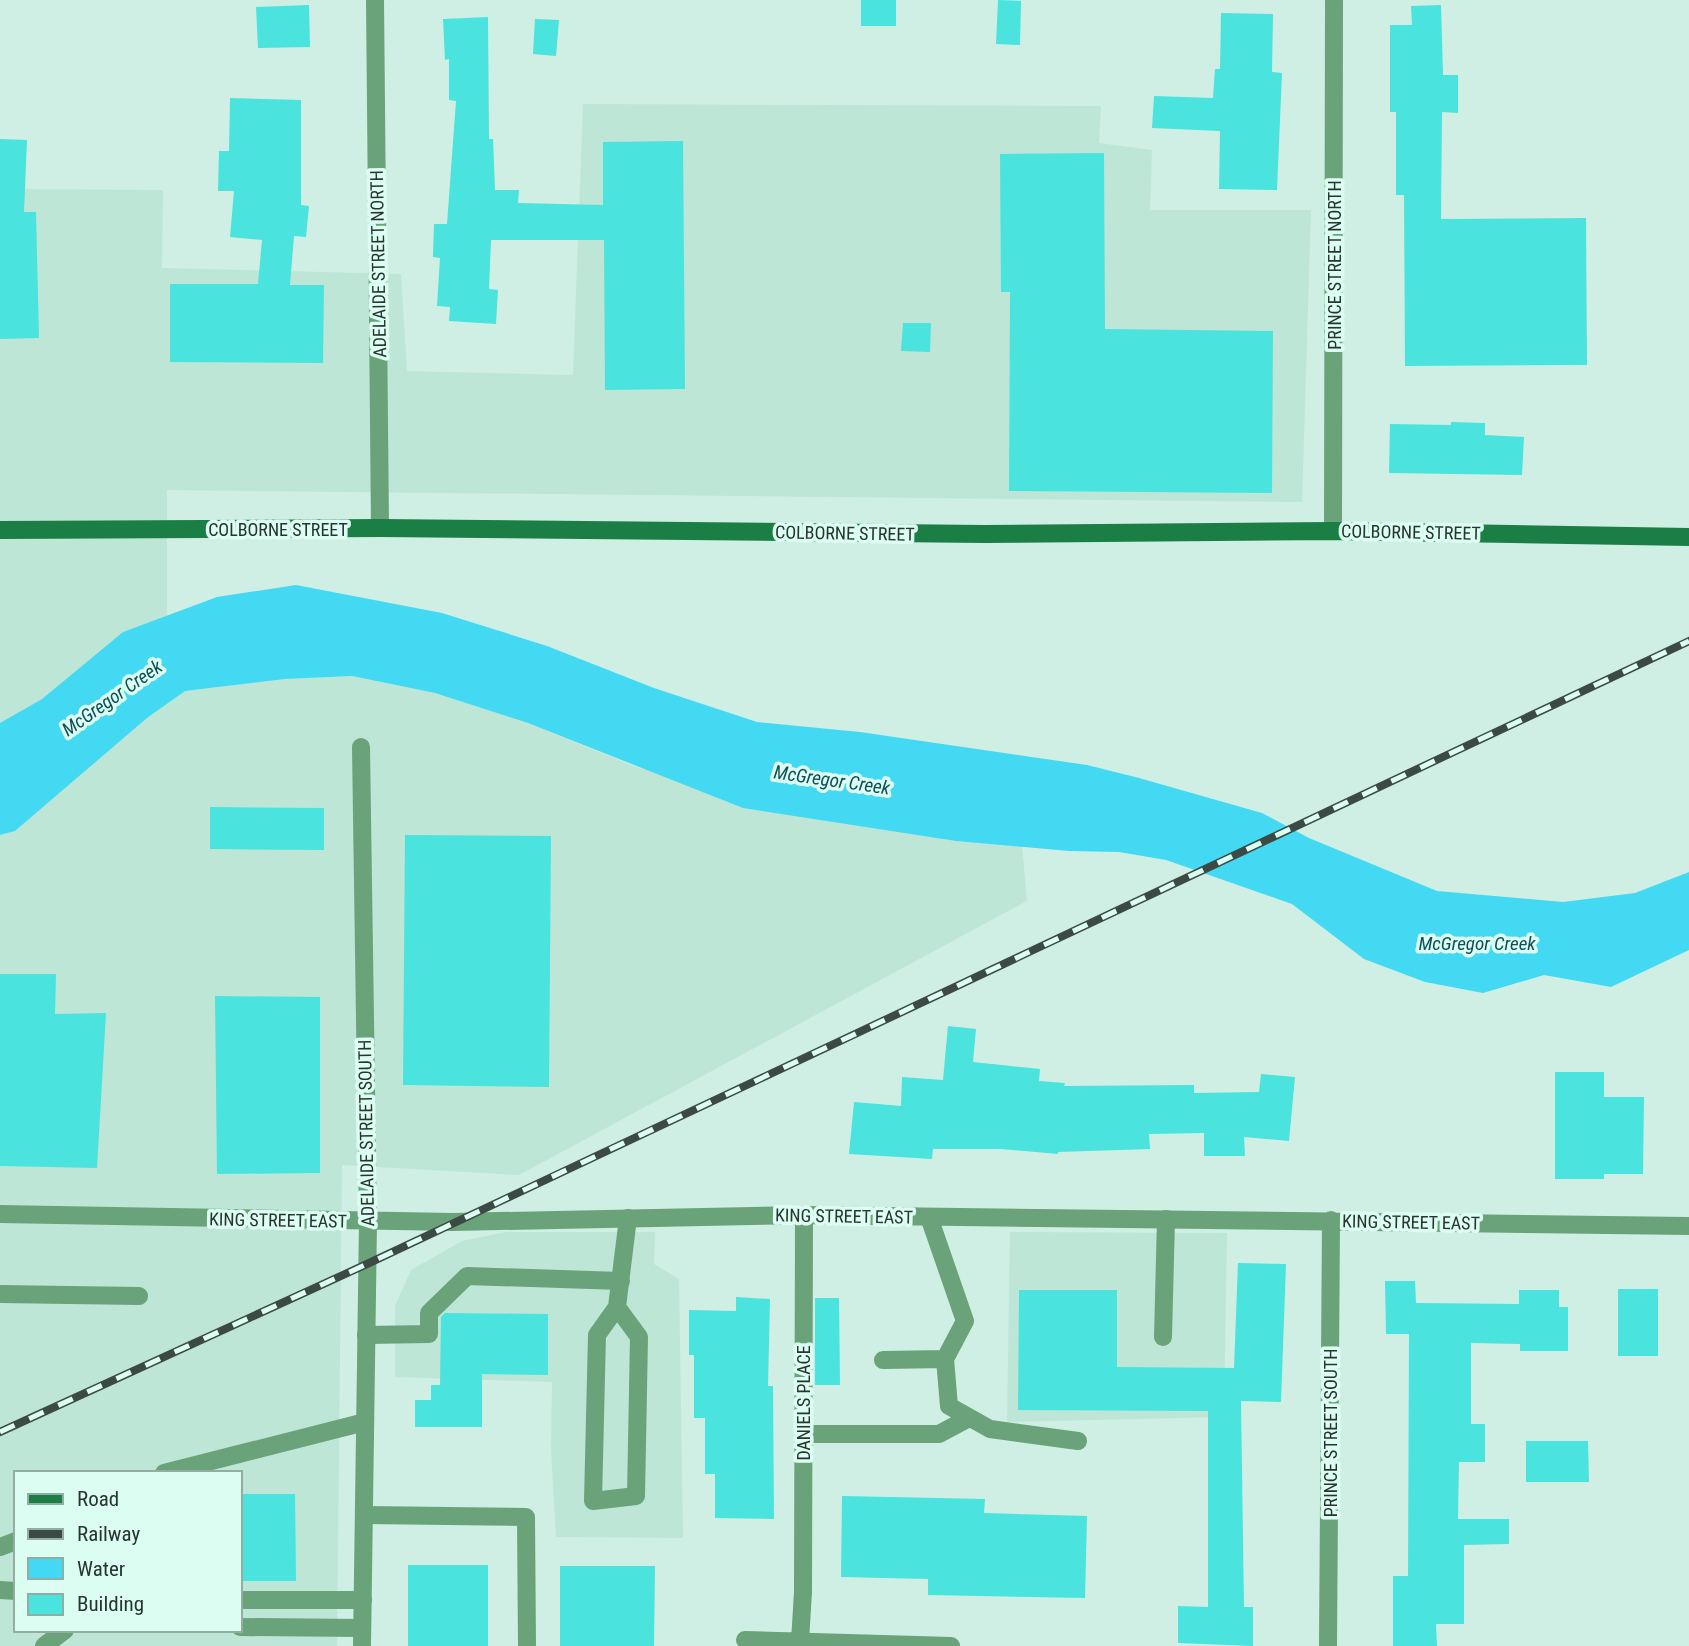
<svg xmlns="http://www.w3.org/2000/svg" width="1689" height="1646" viewBox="0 0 1689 1646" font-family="'Roboto Condensed',sans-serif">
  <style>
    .built { fill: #bde6d7; fill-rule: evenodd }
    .water { fill: #44d9f2 }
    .building { fill: #4ae3dd }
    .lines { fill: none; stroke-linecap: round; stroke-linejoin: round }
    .lane { stroke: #6aa279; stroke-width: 18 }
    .street { stroke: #6aa279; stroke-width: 18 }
    .secondary { stroke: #1b7e44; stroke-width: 18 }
    .rail-casing { stroke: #3b4a44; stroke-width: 8 }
    .rail { stroke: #dcfdf1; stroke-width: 5; stroke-dasharray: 16; stroke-linecap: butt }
    .labels { text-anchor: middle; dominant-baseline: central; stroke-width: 7; stroke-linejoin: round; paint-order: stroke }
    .street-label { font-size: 18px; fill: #27342f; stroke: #dcfdf1 }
    .water-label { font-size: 19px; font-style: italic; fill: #0e4e58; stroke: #dcfdf1 }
  </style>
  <rect width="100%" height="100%" fill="#cfefe4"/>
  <path class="built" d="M 583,104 L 1101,106 L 1099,143 L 1152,150 L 1150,210 L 1311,210 L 1302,502 L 167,490 L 167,616 L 123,632 L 42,699 L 0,723 L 0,189 L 163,190 L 162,268 L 401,274 L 407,371 L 573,375 Z
    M 352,676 L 435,693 L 528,723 L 636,767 L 854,823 L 956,841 L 1022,846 L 1027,901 L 519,1175 L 342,1165 L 337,1646 L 0,1646 L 0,835 L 15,831 L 147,718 L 185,691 L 285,679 ZM 16,1473 L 240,1473 L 240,1630 L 16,1630 Z
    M 506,1232 L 655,1232 L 654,1264 L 679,1279 L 683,1538 L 556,1537 L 551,1450 L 552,1382 L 395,1377 L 395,1306 L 411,1270 L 462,1241 Z
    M 1010,1232 L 1227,1233 L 1224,1417 L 1007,1422 Z"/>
  <path class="water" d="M 296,585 L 442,613 L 547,646 L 654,688 L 757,722 L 860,732 L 1087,765 L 1139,778 L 1262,813 L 1309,838 L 1437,891 L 1563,902 L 1635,893 L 1689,872 L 1689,950 L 1611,987 L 1544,975 L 1483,993 L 1425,982 L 1364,959 L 1292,904 L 1166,860 L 1119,852 L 1069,851 L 956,841 L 743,808 L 528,723 L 435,693 L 352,676 L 285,679 L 185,691 L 147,718 L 15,831 L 0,835 L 0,723 L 42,699 L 123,632 L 217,597 Z"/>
  <path class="building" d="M 861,0 L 896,0 L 896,26 L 861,26 Z
    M 998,0 L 1021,1 L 1020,45 L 996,44 Z
    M 309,5 L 310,47 L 258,48 L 256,7 Z
    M 1441,5 L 1443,75 L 1458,75 L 1458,113 L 1442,112 L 1441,219 L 1586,218 L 1587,365 L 1405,366 L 1404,195 L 1396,195 L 1396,112 L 1390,112 L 1390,25 L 1412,25 L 1411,6 Z
    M 1221,13 L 1273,14 L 1272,72 L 1282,73 L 1277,190 L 1219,189 L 1220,131 L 1152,128 L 1154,96 L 1213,98 L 1215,69 L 1220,69 Z
    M 488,17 L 489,139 L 493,139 L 495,190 L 519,190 L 518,203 L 603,205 L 603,142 L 683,141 L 685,389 L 605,390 L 604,240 L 491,240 L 489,289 L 498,290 L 496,324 L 449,321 L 450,307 L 437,306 L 440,258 L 433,257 L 434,224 L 447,224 L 456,101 L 449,100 L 449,59 L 445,60 L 443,19 Z
    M 535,19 L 559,20 L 556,56 L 533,54 Z
    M 230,98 L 301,100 L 301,205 L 309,206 L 306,237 L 294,236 L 290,285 L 324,285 L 323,363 L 170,362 L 170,284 L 258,284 L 262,240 L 230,237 L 234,191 L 218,191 L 219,151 L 229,151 Z
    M 0,139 L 27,140 L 24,212 L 36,212 L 39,338 L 0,339 Z
    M 1104,153 L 1105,329 L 1273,331 L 1272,493 L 1009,491 L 1010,292 L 1001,292 L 1000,154 Z
    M 903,323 L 931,323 L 930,352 L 901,351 Z
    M 1451,422 L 1485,423 L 1485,435 L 1524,437 L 1522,475 L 1389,473 L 1390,424 L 1451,425 Z
    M 210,807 L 324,808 L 324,850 L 210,849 Z
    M 405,835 L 551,836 L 549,1087 L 403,1085 Z
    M 0,974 L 56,974 L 55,1014 L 106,1013 L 97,1168 L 0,1166 Z
    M 215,996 L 320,997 L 320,1173 L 217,1174 Z
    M 948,1026 L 976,1029 L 973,1062 L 1040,1069 L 1039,1081 L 1065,1083 L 1064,1086 L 1194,1085 L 1194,1093 L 1259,1092 L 1261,1074 L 1295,1077 L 1289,1141 L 1244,1137 L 1245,1156 L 1204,1156 L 1204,1133 L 1149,1134 L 1150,1149 L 1058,1152 L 1058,1154 L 1001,1149 L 933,1149 L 932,1159 L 849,1154 L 854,1102 L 901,1106 L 902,1077 L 943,1080 Z
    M 1555,1072 L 1604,1072 L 1604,1097 L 1644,1097 L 1643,1174 L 1604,1174 L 1604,1179 L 1555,1179 Z
    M 1238,1263 L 1286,1264 L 1281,1402 L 1241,1401 L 1244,1607 L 1253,1607 L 1253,1646 L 1178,1643 L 1178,1606 L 1208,1607 L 1208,1411 L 1018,1410 L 1019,1290 L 1117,1290 L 1117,1367 L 1234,1368 Z
    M 1385,1281 L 1415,1281 L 1416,1303 L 1519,1304 L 1519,1290 L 1559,1290 L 1559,1307 L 1568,1307 L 1568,1351 L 1520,1351 L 1520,1344 L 1471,1343 L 1471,1424 L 1485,1424 L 1485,1462 L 1459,1462 L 1458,1519 L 1509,1519 L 1509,1544 L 1464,1545 L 1464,1624 L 1436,1624 L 1437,1646 L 1393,1646 L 1393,1576 L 1408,1576 L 1409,1334 L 1386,1334 Z
    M 1618,1289 L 1658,1289 L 1658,1356 L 1618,1356 Z
    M 736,1297 L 770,1299 L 768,1386 L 773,1386 L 774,1519 L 715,1518 L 715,1474 L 705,1474 L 705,1418 L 694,1418 L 694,1355 L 689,1355 L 689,1310 L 736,1311 Z
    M 815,1298 L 839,1298 L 840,1385 L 815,1385 Z
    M 445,1313 L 548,1314 L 548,1375 L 482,1374 L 482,1427 L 415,1427 L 415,1400 L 431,1400 L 431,1385 L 440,1385 L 441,1317 Z
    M 1526,1441 L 1588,1441 L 1589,1482 L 1526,1482 Z
    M 240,1494 L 295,1494 L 296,1581 L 240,1581 Z
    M 842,1496 L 985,1499 L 984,1513 L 1087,1516 L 1085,1598 L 928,1595 L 928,1579 L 841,1577 Z
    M 408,1565 L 488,1565 L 488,1646 L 408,1646 Z
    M 560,1566 L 655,1566 L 654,1646 L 560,1646 Z"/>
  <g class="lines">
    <path class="lane" d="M 0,1294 L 139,1296
      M 617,1307 L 639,1337 L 636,1496 L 593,1501 L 597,1335 L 617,1307 L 628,1218
      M 366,1335 L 429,1334 L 429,1313 L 467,1276 L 621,1281
      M 1163,1337 L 1166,1219
      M 945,1359 L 949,1406 L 990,1429 L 1078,1441
      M 883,1360 L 945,1359 L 965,1321 L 929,1217
      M 803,1434 L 939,1434 L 969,1418
      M 164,1473 L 365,1422
      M 364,1515 L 526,1517 L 527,1646
      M 0,1547 L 16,1541
      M 0,1590 L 16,1591
      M 240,1600 L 363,1600
      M 240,1627 L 362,1628
      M 745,1640 L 951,1646
      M 800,1641 L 803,1592
      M 44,1646 L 65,1630"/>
    <path class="street" d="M 375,0 L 380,528
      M 1333,531 L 1334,0
      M 361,747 L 368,1222 L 362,1646
      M 0,1214 L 453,1222 L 804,1215 L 1689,1226
      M 803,1592 L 804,1215
      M 1328,1646 L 1331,1220"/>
    <path class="secondary" d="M 0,530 L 380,528 L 985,534 L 1333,531 L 1689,537"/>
    <defs>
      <path id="rail" d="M 0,1432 L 367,1264 L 1689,641"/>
    </defs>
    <use href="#rail" class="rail-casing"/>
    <use href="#rail" class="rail"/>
  </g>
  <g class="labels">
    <g class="street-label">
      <text transform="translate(378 264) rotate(-91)">ADELAIDE STREET NORTH</text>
      <text transform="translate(1334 265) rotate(-90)">PRINCE STREET NORTH</text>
      <text x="278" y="529">COLBORNE STREET</text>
      <text transform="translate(1411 532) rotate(1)">COLBORNE STREET</text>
      <text transform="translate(845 533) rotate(1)">COLBORNE STREET</text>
      <text transform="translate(366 1133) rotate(-91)">ADELAIDE STREET SOUTH</text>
      <text transform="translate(844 1216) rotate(1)">KING STREET EAST</text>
      <text transform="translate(278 1220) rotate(1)">KING STREET EAST</text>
      <text transform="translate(1411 1222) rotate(1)">KING STREET EAST</text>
      <text transform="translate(803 1403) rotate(-90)">DANIELS PLACE</text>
      <text transform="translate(1330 1433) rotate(-90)">PRINCE STREET SOUTH</text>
    </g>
    <g class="water-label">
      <text transform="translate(112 698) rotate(-35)">McGregor Creek</text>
      <text transform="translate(832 780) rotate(8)">McGregor Creek</text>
      <text x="1477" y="943">McGregor Creek</text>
    </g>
  </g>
  <rect x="14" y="1471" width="228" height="161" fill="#dcfdf1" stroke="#94ada3" stroke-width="2"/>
  <rect x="28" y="1494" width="35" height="10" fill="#1b7e44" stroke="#94ada3" stroke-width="2"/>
  <text x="77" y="1506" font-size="21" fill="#27342f">Road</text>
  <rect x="28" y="1529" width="35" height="10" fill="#3b4a44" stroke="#94ada3" stroke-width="2"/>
  <text x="77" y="1541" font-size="21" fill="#27342f">Railway</text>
  <rect x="28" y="1558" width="35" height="21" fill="#44d9f2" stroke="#94ada3" stroke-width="2"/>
  <text x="77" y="1576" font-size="21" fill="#27342f">Water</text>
  <rect x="28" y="1594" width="35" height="21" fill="#4ae3dd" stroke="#94ada3" stroke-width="2"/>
  <text x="77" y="1611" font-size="21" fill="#27342f">Building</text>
</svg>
